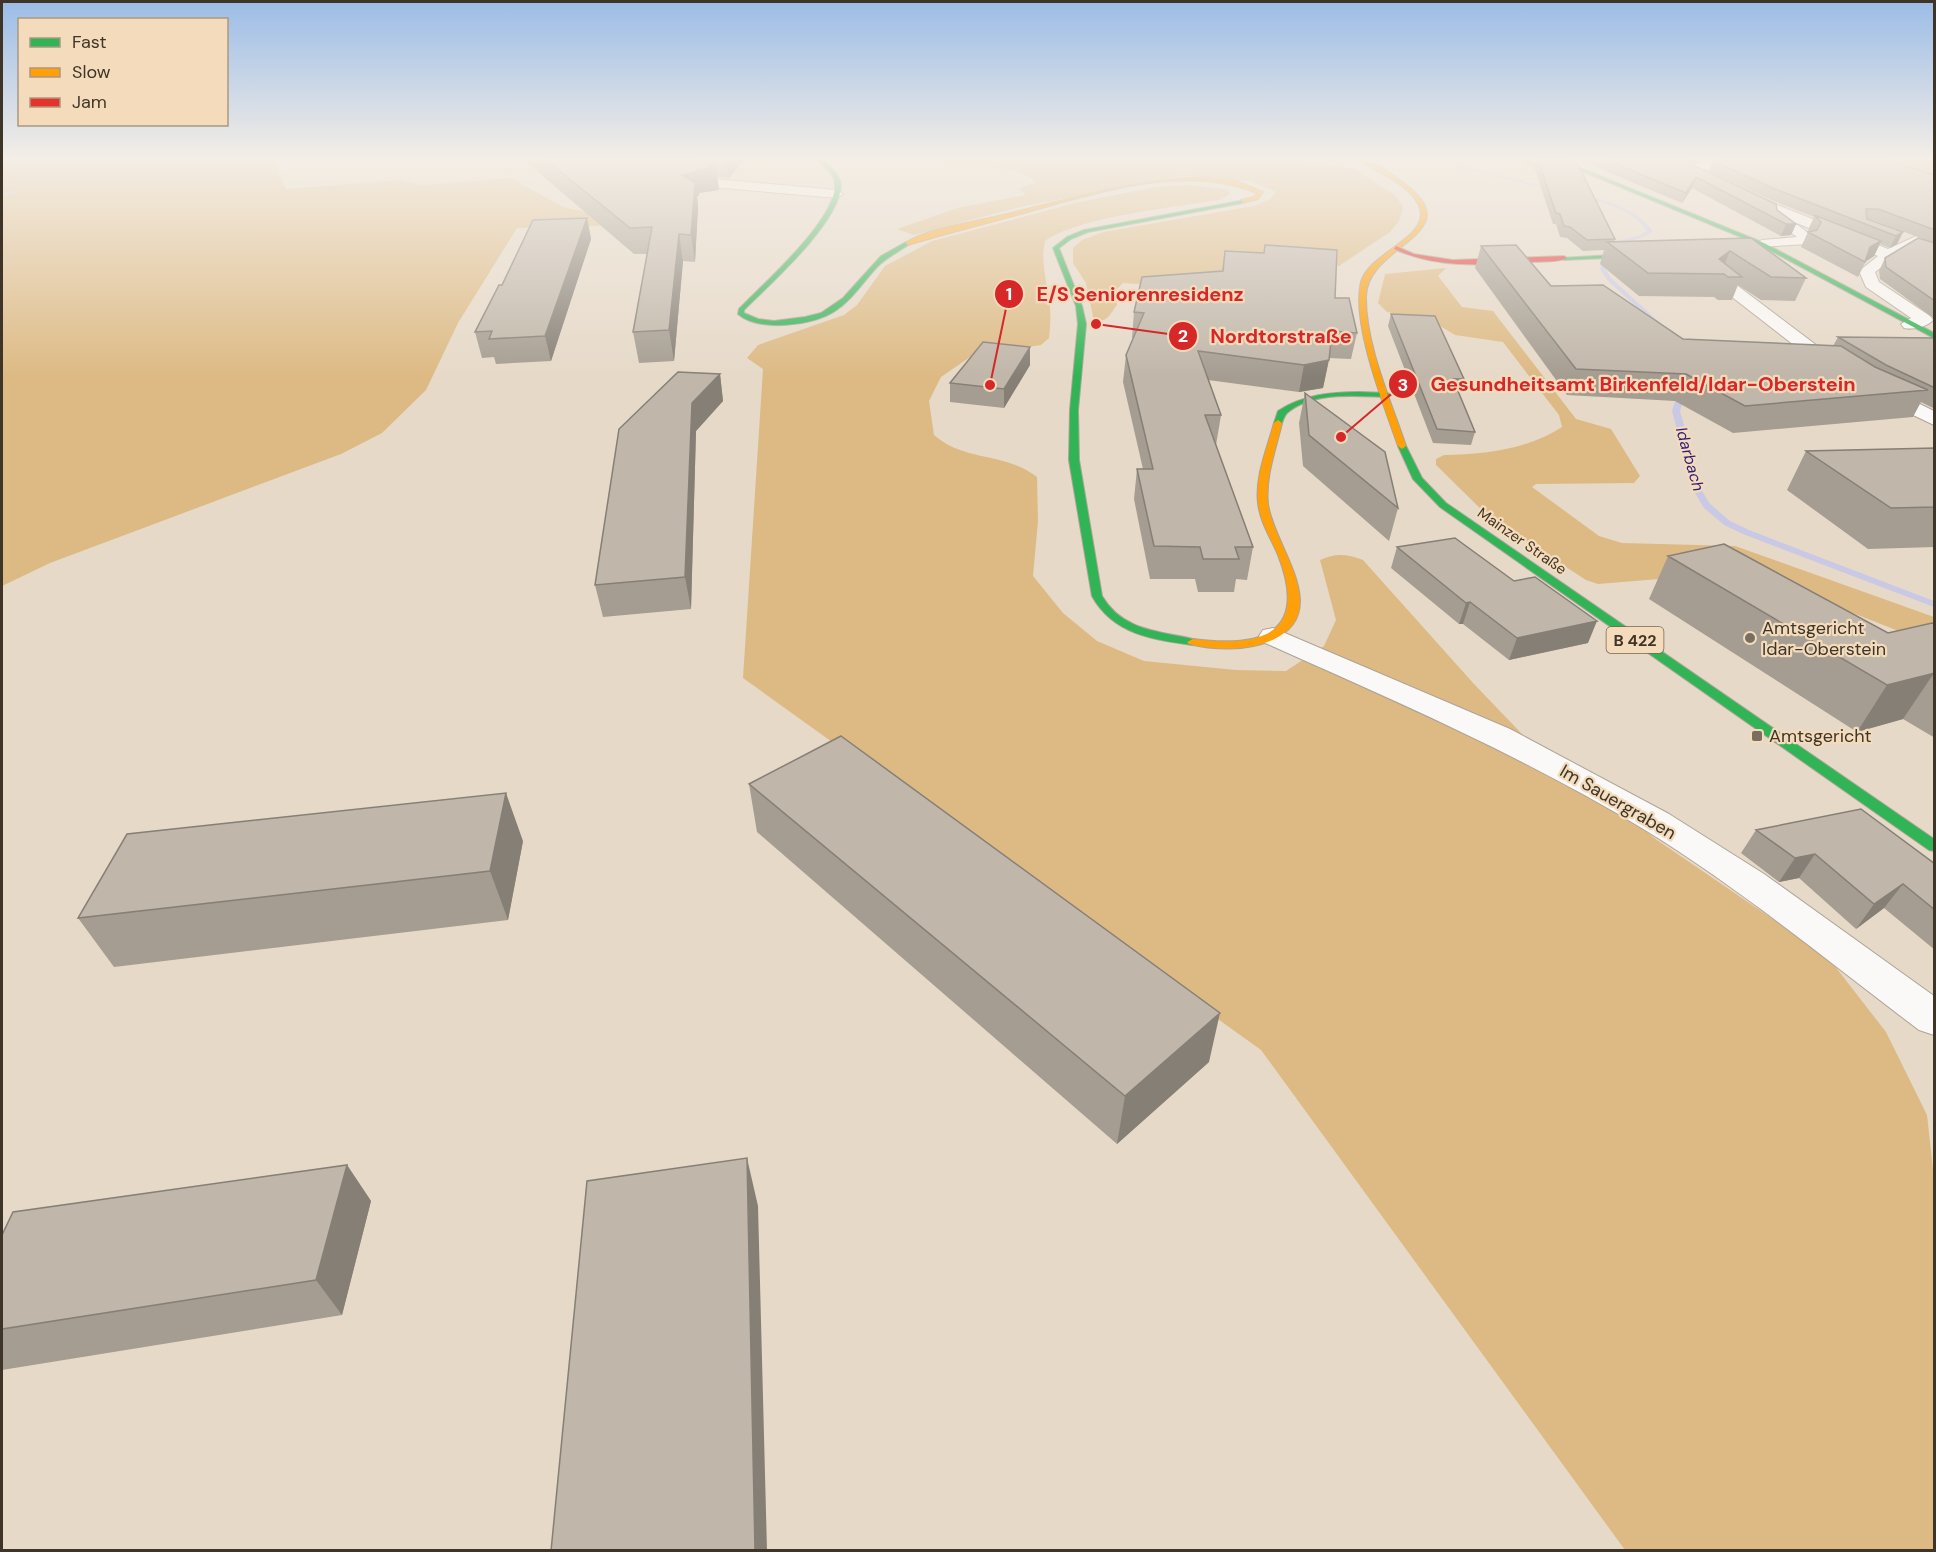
<svg xmlns="http://www.w3.org/2000/svg" width="1936" height="1552" viewBox="0 0 1936 1552" font-family="'DM Sans',sans-serif">
  <style>
    .forest { fill: #ddba84 }
    .lines { fill: none; stroke-linecap: round; stroke-linejoin: round }
    .stream { fill: #c9c8e5; fill-rule: evenodd }
    .street-casing { stroke: #ada496; stroke-width: 2 }
    .fast-casing { stroke: #ada496; stroke-width: 2 }
    .slow-casing { stroke: #ada496; stroke-width: 2 }
    .jam-casing { stroke: #ada496; stroke-width: 2 }
    .street { fill: #fbf9f7; fill-rule: evenodd }
    .fast { fill: #30b455; fill-rule: evenodd }
    .slow { fill: #ff9f0a; fill-rule: evenodd }
    .jam { fill: #e5322d; fill-rule: evenodd }
    .wall { fill: #a59d91 }
    .shaded-wall { fill: #867f76 }
    .building { fill: #c0b6a9; stroke: #867f76; stroke-width: 1.5 }
    .poi-dot { fill: #796e60; stroke: #f3dbbb; stroke-width: 2 }
    .labels { text-anchor: middle; dominant-baseline: central; stroke-width: 4.5; stroke-linejoin: round; paint-order: stroke }
    .far-street-label { font-size: 15px; fill: #3e3528; stroke: #f3dbbb }
    .far-water-label { font-size: 16px; font-style: italic; fill: #2d1c79; stroke: #f3dbbb }
    .shield { fill: #f3dbbb; stroke: #746754; stroke-width: 1.5 }
    .shield-label { font-size: 16px; font-weight: bold; fill: #3e3528 }
    .poi-label { font-size: 18px; fill: #3e3528; stroke: #f3dbbb; text-anchor: start }
    .street-label { font-size: 18px; fill: #3e3528; stroke: #f3dbbb }
    .leader { fill: none; stroke: #d62828; stroke-width: 2 }
    .callout-dot { fill: #d62828; stroke: #f3dbbb; stroke-width: 2 }
    .mark-label { font-size: 18px; text-anchor: middle; font-weight: bold; fill: #fff }
    .callout-label { font-size: 20px; text-anchor: middle; font-weight: bold; fill: #d62828; stroke: #f3dbbb; stroke-width: 4.5; stroke-linejoin: round; paint-order: stroke }
  </style>
  <rect width="100%" height="100%" fill="#e6d9c8"/>
  <path class="forest" d="M 2,160 L 274,160 L 286,189 L 399,180 L 423,185 L 511,178 L 563,207 L 582,211 L 660,218 L 663,224 L 517,228 L 458,323 L 426,390 L 382,433 L 341,454 L 50,563 L 2,586 Z
    M 935,160 L 1292,160 L 1355,169 L 1396,196 L 1403,208 L 1399,221 L 1390,232 L 1339,266 L 1245,265 L 1176,286 L 1123,283 L 1115,291 L 1117,305 C 1110,314 1107,323 1094,321 L 1086,283 L 1073,263 L 1073,248 L 1082,240 L 1103,232 L 1254,206 L 1270,199 L 1276,192 L 1250,181 L 1184,175 L 1020,207 L 914,235 L 897,229 L 958,208 L 1026,195 L 1019,189 L 1035,182 C 1013,162 965,168 935,160 Z
    M 1832,160 L 1934,160 L 1934,189 Z
    M 1192,185 L 1228,190 L 1230,194 L 1219,200 C 1175,207 1078,217 1045,241 C 1040,264 1048,285 1050,308 C 1051,318 1050,328 1049,338 L 1041,345 L 973,355 L 941,377 L 929,401 L 934,435 C 964,462 1006,452 1037,477 L 1038,521 L 1033,576 L 1063,613 L 1097,641 L 1144,661 L 1236,670 L 1286,671 L 1324,646 L 1336,620 L 1320,560 C 1336,553 1346,554 1363,560 L 1474,684 L 1522,734 L 1657,840 L 1827,956 L 1886,1032 L 1927,1115 L 1934,1179 L 1934,1550 L 1625,1550 L 1261,1050 L 743,678 L 763,369 L 747,358 L 758,345 L 844,315 L 857,305 L 885,266 L 932,241 L 1075,203 L 1155,187 Z
    M 1446,268 L 1438,276 L 1462,307 L 1493,311 L 1576,419 L 1611,429 L 1640,476 L 1634,483 L 1536,484 L 1532,487 L 1599,536 L 1622,543 L 1735,546 L 1934,617 L 1934,645 L 1802,593 L 1696,576 L 1598,584 L 1586,580 L 1489,517 L 1436,465 L 1436,459 L 1444,455 C 1483,455 1529,449 1562,427 L 1559,415 L 1503,342 L 1455,335 L 1430,320 L 1387,312 L 1378,303 L 1385,274 Z"/>
  <g class="lines">
    <path class="stream" d="M 1443,160 L 1558,190 L 1556,191 L 1461,169 Z
      M 15,191 L 17,193 L 2,196 L 2,194 Z
      M 1579,194 C 1607,201 1635,207 1653,231 C 1641,242 1624,239 1611,248 L 1606,269 L 1611,278 L 1669,331 L 1669,333 L 1665,333 L 1607,280 L 1600,269 L 1606,246 C 1619,237 1635,240 1647,231 C 1631,208 1603,203 1577,196 Z
      M 1680,386 L 1687,388 L 1680,411 L 1702,491 L 1710,504 L 1730,521 L 1749,530 L 1934,601 L 1934,607 L 1743,534 L 1724,525 L 1704,508 L 1694,491 L 1672,411 Z"/>
    <defs>
      <path id="street" d="M 690,160 L 702,160 L 698,171 L 714,179 L 837,190 L 843,194 L 837,198 L 712,187 C 701,184 693,181 686,172 Z
        M 1732,160 L 1794,160 L 1788,163 L 1700,170 L 1770,202 L 1888,249 L 1934,228 L 1934,237 L 1894,258 L 1875,272 L 1879,282 L 1930,316 L 1933,320 C 1927,327 1912,330 1904,328 L 1901,324 L 1911,318 L 1866,287 L 1859,271 L 1878,256 L 1794,222 L 1812,236 L 1808,244 L 1757,247 L 1755,244 L 1762,240 L 1797,237 L 1774,220 L 1772,217 L 1775,214 L 1683,170 L 1705,161 Z
        M 1720,275 L 1726,277 L 1824,351 L 1877,383 L 1934,411 L 1934,425 L 1863,391 L 1812,359 L 1714,283 L 1712,280 Z
        M 1273,628 L 1510,729 L 1669,814 L 1764,874 L 1934,996 L 1934,1035 L 1919,1030 C 1829,962 1741,889 1645,830 C 1523,756 1393,700 1263,642 L 1259,636 L 1263,630 Z"/>
      <path id="fast" d="M 818,160 L 823,160 C 830,167 841,175 841,186 C 839,223 770,284 744,310 L 744,313 L 758,319 L 774,321 L 805,317 L 821,313 L 843,298 L 881,256 L 906,242 L 911,243 C 900,251 887,257 877,267 C 863,282 853,299 835,311 C 813,326 759,332 738,314 L 739,309 C 764,283 834,222 835,186 C 836,175 824,167 818,160 Z
        M 1555,160 L 1561,160 L 1764,243 L 1934,333 L 1934,338 L 1760,245 Z
        M 1245,200 L 1243,203 L 1088,232 L 1071,239 L 1059,248 L 1082,306 L 1086,324 L 1078,410 L 1079,460 L 1102,596 C 1123,632 1161,631 1197,640 L 1199,642 L 1193,645 C 1153,640 1113,634 1092,596 L 1069,460 L 1070,410 L 1078,324 L 1076,306 L 1053,248 L 1067,237 L 1084,230 Z
        M 1646,253 L 1648,256 L 1564,260 L 1561,258 Z
        M 1359,392 L 1387,393 L 1391,395 L 1387,397 C 1356,396 1313,391 1287,413 C 1284,416 1283,421 1281,425 L 1274,423 L 1278,411 C 1303,395 1330,392 1359,392 Z
        M 1399,444 L 1405,444 L 1422,478 L 1446,503 L 1934,839 L 1934,851 L 1929,850 L 1440,507 L 1413,479 L 1398,446 Z"/>
      <path id="slow" d="M 1360,160 C 1374,160 1393,175 1404,183 C 1472,234 1367,244 1366,296 C 1365,344 1391,401 1406,446 L 1402,449 L 1398,446 C 1384,405 1351,324 1361,282 C 1370,248 1451,233 1409,192 C 1395,178 1375,172 1360,160 Z
        M 1206,177 L 1237,181 L 1263,192 L 1258,199 L 1243,203 L 1241,200 L 1254,197 L 1257,193 C 1184,164 1100,192 1028,212 C 988,223 948,233 908,245 L 905,243 C 929,228 970,223 998,216 C 1067,200 1134,179 1206,177 Z
        M 1278,420 L 1282,423 C 1276,449 1265,477 1268,504 C 1273,546 1336,613 1270,641 C 1246,651 1214,650 1189,644 L 1187,642 L 1193,639 C 1262,648 1309,634 1278,555 C 1271,538 1260,522 1258,503 C 1255,476 1267,449 1274,423 Z"/>
      <path id="jam" d="M 1396,246 L 1414,254 L 1453,260 L 1564,256 L 1567,258 C 1558,263 1542,261 1531,262 C 1485,265 1437,269 1394,249 Z"/>
    </defs>
    <use href="#street" class="street-casing"/>
    <use href="#fast" class="fast-casing"/>
    <use href="#slow" class="slow-casing"/>
    <use href="#jam" class="jam-casing"/>
    <use href="#street" class="street"/>
    <use href="#fast" class="fast"/>
    <use href="#slow" class="slow"/>
    <use href="#jam" class="jam"/>
  </g>
  <path class="wall" d="M 524,160 L 693,160 L 700,163 L 699,160 L 744,160 L 729,178 L 717,177 L 719,190 L 699,193 L 699,196 L 697,196 L 698,207 L 695,262 L 683,261 L 674,361 L 639,363 L 633,332 L 647,254 L 634,254 Z
    M 1515,160 L 1570,160 L 1615,239 L 1614,242 L 1751,238 L 1806,278 L 1795,301 L 1761,300 L 1738,285 L 1732,300 L 1718,300 L 1714,297 L 1639,296 L 1600,264 L 1604,250 L 1583,251 L 1567,238 L 1560,237 L 1556,224 L 1553,224 L 1535,169 Z
    M 1579,160 L 1702,160 L 1691,165 L 1777,210 L 1796,224 L 1791,235 L 1781,236 L 1692,188 L 1682,203 Z
    M 1713,161 L 1935,175 L 1935,319 L 1880,279 L 1879,271 L 1885,258 L 1923,239 L 1873,220 L 1870,220 L 1903,232 L 1897,244 L 1890,248 L 1880,244 L 1874,256 L 1866,261 L 1858,277 L 1801,247 L 1808,232 L 1809,231 L 1808,230 L 1814,217 L 1771,200 L 1709,172 Z
    M 587,218 L 591,239 L 551,361 L 496,364 L 494,357 L 482,358 L 475,332 L 502,285 Z
    M 1481,246 L 1551,286 L 1683,339 L 1833,346 L 1838,337 L 1935,338 L 1935,409 L 1921,402 L 1913,417 L 1733,433 L 1675,401 L 1567,395 L 1475,268 Z
    M 1225,251 L 1335,298 L 1357,333 L 1351,359 L 1329,358 L 1323,388 L 1299,392 L 1208,380 L 1221,415 L 1216,445 L 1253,547 L 1247,580 L 1236,579 L 1234,592 L 1198,592 L 1195,579 L 1150,579 L 1134,499 L 1137,469 L 1143,469 L 1123,382 L 1126,355 L 1133,338 L 1132,338 L 1134,312 L 1222,271 Z
    M 1391,314 L 1464,379 L 1460,392 L 1458,392 L 1475,432 L 1471,445 L 1433,443 L 1388,326 Z
    M 1030,347 L 1030,365 L 1004,408 L 950,402 L 950,383 Z
    M 720,374 L 723,401 L 696,431 L 691,609 L 603,617 L 595,585 Z
    M 1305,393 L 1398,508 L 1389,541 L 1303,466 L 1299,423 Z
    M 1935,448 L 1935,547 L 1868,549 L 1787,490 L 1806,451 Z
    M 1397,547 L 1588,643 L 1509,660 L 1463,624 L 1459,624 L 1391,568 Z
    M 1668,556 L 1888,633 L 1935,624 L 1935,738 L 1903,719 L 1857,732 L 1649,599 Z
    M 749,784 L 1209,1062 L 1117,1144 L 757,832 Z
    M 1756,830 L 1935,864 L 1935,950 L 1884,908 L 1856,929 L 1799,878 L 1779,882 L 1741,853 Z
    M 523,841 L 508,920 L 114,967 L 78,918 Z
    M 347,1165 L 371,1201 L 342,1315 L 2,1370 L 2,1235 Z"/>
  <path class="shaded-wall" d="M 726,160 L 744,160 L 729,178 Z
    M 1684,160 L 1702,160 L 1681,169 Z
    M 716,167 L 719,190 L 699,193 L 699,196 L 697,196 L 698,207 L 695,262 L 682,175 L 696,170 Z
    M 1696,177 L 1692,188 L 1682,203 L 1686,193 Z
    M 587,218 L 591,239 L 551,361 L 545,336 Z
    M 1786,224 L 1796,224 L 1791,235 L 1781,236 Z
    M 1903,232 L 1897,244 L 1890,248 L 1896,236 Z
    M 679,234 L 683,261 L 674,361 L 669,330 Z
    M 1881,241 L 1874,256 L 1865,262 L 1870,247 Z
    M 1730,251 L 1721,273 L 1719,259 Z
    M 1030,347 L 1030,365 L 1004,408 L 1004,389 Z
    M 1329,360 L 1323,388 L 1299,392 L 1304,365 Z
    M 720,374 L 723,401 L 696,431 L 691,609 L 685,577 L 692,403 Z
    M 1470,602 L 1463,624 L 1459,624 L 1466,603 Z
    M 1597,621 L 1588,643 L 1509,660 L 1517,638 Z
    M 1934,673 L 1903,719 L 1857,732 L 1887,685 Z
    M 506,793 L 523,841 L 508,920 L 490,871 Z
    M 1815,854 L 1799,878 L 1779,882 L 1795,858 Z
    M 1903,884 L 1884,908 L 1856,929 L 1874,904 Z
    M 1220,1013 L 1209,1062 L 1117,1144 L 1125,1096 Z
    M 747,1158 L 758,1206 L 767,1551 L 755,1551 Z
    M 347,1165 L 371,1201 L 342,1315 L 316,1280 Z"/>
  <path class="building" d="M 546,160 L 693,160 L 697,162 L 716,167 L 696,170 L 696,172 L 682,175 L 695,183 L 691,235 L 679,234 L 669,330 L 633,332 L 652,227 L 630,228 Z
    M 1538,160 L 1570,160 L 1577,163 L 1615,239 L 1587,240 L 1570,227 L 1564,226 L 1560,214 L 1556,213 Z
    M 1606,160 L 1685,160 L 1686,162 L 1776,204 L 1777,210 L 1796,224 L 1786,224 L 1696,177 L 1686,193 Z
    M 1733,160 L 1887,160 L 1935,175 L 1935,230 L 1878,209 L 1866,209 L 1867,219 L 1903,232 L 1896,236 L 1775,189 L 1713,161 Z
    M 1814,215 L 1881,241 L 1870,247 L 1865,262 L 1808,232 L 1817,230 L 1821,222 Z
    M 587,218 L 545,336 L 489,339 L 492,331 L 475,332 L 499,285 L 502,285 L 533,220 Z
    M 1751,238 L 1806,278 L 1771,277 L 1730,251 L 1719,259 L 1742,277 L 1728,277 L 1724,274 L 1648,273 L 1607,242 Z
    M 1918,238 L 1935,243 L 1935,301 L 1886,267 L 1885,258 Z
    M 1265,245 L 1337,250 L 1335,298 L 1349,298 L 1357,333 L 1332,331 L 1329,360 L 1304,365 L 1198,351 L 1221,415 L 1205,415 L 1253,547 L 1235,547 L 1239,559 L 1203,559 L 1200,547 L 1154,546 L 1137,469 L 1153,469 L 1126,355 L 1144,313 L 1134,312 L 1142,277 L 1223,271 L 1225,251 L 1264,253 Z
    M 1516,245 L 1551,286 L 1603,285 L 1683,339 L 1841,346 L 1875,367 L 1928,390 L 1745,406 L 1686,374 L 1576,369 L 1481,246 Z
    M 1391,314 L 1435,316 L 1464,379 L 1453,379 L 1475,432 L 1437,429 Z
    M 1838,337 L 1935,338 L 1935,388 L 1886,365 Z
    M 983,342 L 1030,347 L 1004,389 L 950,383 Z
    M 678,372 L 720,374 L 692,403 L 685,577 L 595,585 L 619,429 Z
    M 1305,393 L 1385,452 L 1398,508 L 1309,435 Z
    M 1935,448 L 1935,507 L 1891,508 L 1806,451 Z
    M 1455,538 L 1514,581 L 1535,577 L 1597,621 L 1517,638 L 1470,602 L 1466,603 L 1397,547 Z
    M 1724,544 L 1888,633 L 1932,623 L 1935,624 L 1935,673 L 1887,685 L 1668,556 Z
    M 841,736 L 1220,1013 L 1125,1096 L 749,784 Z
    M 506,793 L 490,871 L 78,918 L 127,834 Z
    M 1861,809 L 1935,864 L 1935,910 L 1903,884 L 1874,904 L 1815,854 L 1795,858 L 1756,830 Z
    M 747,1158 L 755,1551 L 551,1551 L 587,1181 Z
    M 347,1165 L 316,1280 L 2,1329 L 2,1235 L 13,1212 Z"/>
  <linearGradient id="sky" x2="0" y2="1"><stop stop-color="#9bbce7"/><stop offset="0.42" stop-color="#f4eee6"/><stop offset="1" stop-color="#f4eee6" stop-opacity="0"/></linearGradient>
  <rect width="1936" height="377" fill="url(#sky)"/>
  <g class="poi-dot">
    <circle cx="1750" cy="638" r="6"/>
    <rect x="1751" y="730" width="12" height="12" rx="3"/>
  </g>
  <g class="labels">
    <g class="far-street-label">
      <text transform="translate(1522 541) rotate(35)">Mainzer Straße</text>
    </g>
    <g class="far-water-label">
      <text transform="translate(1690 459) rotate(74)">Idarbach</text>
    </g>
    <rect class="shield" x="1606.5" y="627" width="57" height="26" rx="4.5"/>
    <g class="shield-label">
      <text x="1635" y="640">B 422</text>
    </g>
    <g class="poi-label">
      <text x="1762" y="628">Amtsgericht<tspan x="1762" dy="21">Idar-Oberstein</tspan></text>
      <text x="1769" y="736">Amtsgericht</text>
    </g>
    <g class="street-label">
      <text transform="translate(1618 802) rotate(30)">Im Sauergraben</text>
    </g>
  </g>
  <path class="leader" d="M990 385L1009 294M1096 324L1183 336M1341 437L1403 384"/>
  <g class="callout-dot">
    <circle cx="990" cy="385" r="6"/>
    <circle cx="1096" cy="324" r="6"/>
    <circle cx="1341" cy="437" r="6"/>
    <circle cx="1009" cy="294" r="15"/>
    <circle cx="1183" cy="336" r="15"/>
    <circle cx="1403" cy="384" r="15"/>
  </g>
  <g class="mark-label">
    <text x="1009" y="300">1</text>
    <text x="1183" y="342">2</text>
    <text x="1403" y="391">3</text>
  </g>
  <g class="callout-label">
    <text x="1140" y="301">E/S Seniorenresidenz</text>
    <text x="1281" y="343">Nordtorstraße</text>
    <text x="1643" y="391">Gesundheitsamt Birkenfeld/Idar-Oberstein</text>
  </g>
  <rect width="1936" height="1552" fill="none" stroke="#3e3528" stroke-width="6"/>
  <rect x="18" y="18" width="210" height="108" fill="#f3dbbb" stroke="#ab9980" stroke-width="1.5"/>
  <rect x="30" y="38" width="30" height="9" fill="#30b455" stroke="#ab9980" stroke-width="1.5"/>
  <text x="72" y="48" font-size="18" fill="#3e3528">Fast</text>
  <rect x="30" y="68" width="30" height="9" fill="#ff9f0a" stroke="#ab9980" stroke-width="1.5"/>
  <text x="72" y="78" font-size="18" fill="#3e3528">Slow</text>
  <rect x="30" y="98" width="30" height="9" fill="#e5322d" stroke="#ab9980" stroke-width="1.5"/>
  <text x="72" y="108" font-size="18" fill="#3e3528">Jam</text>
</svg>
